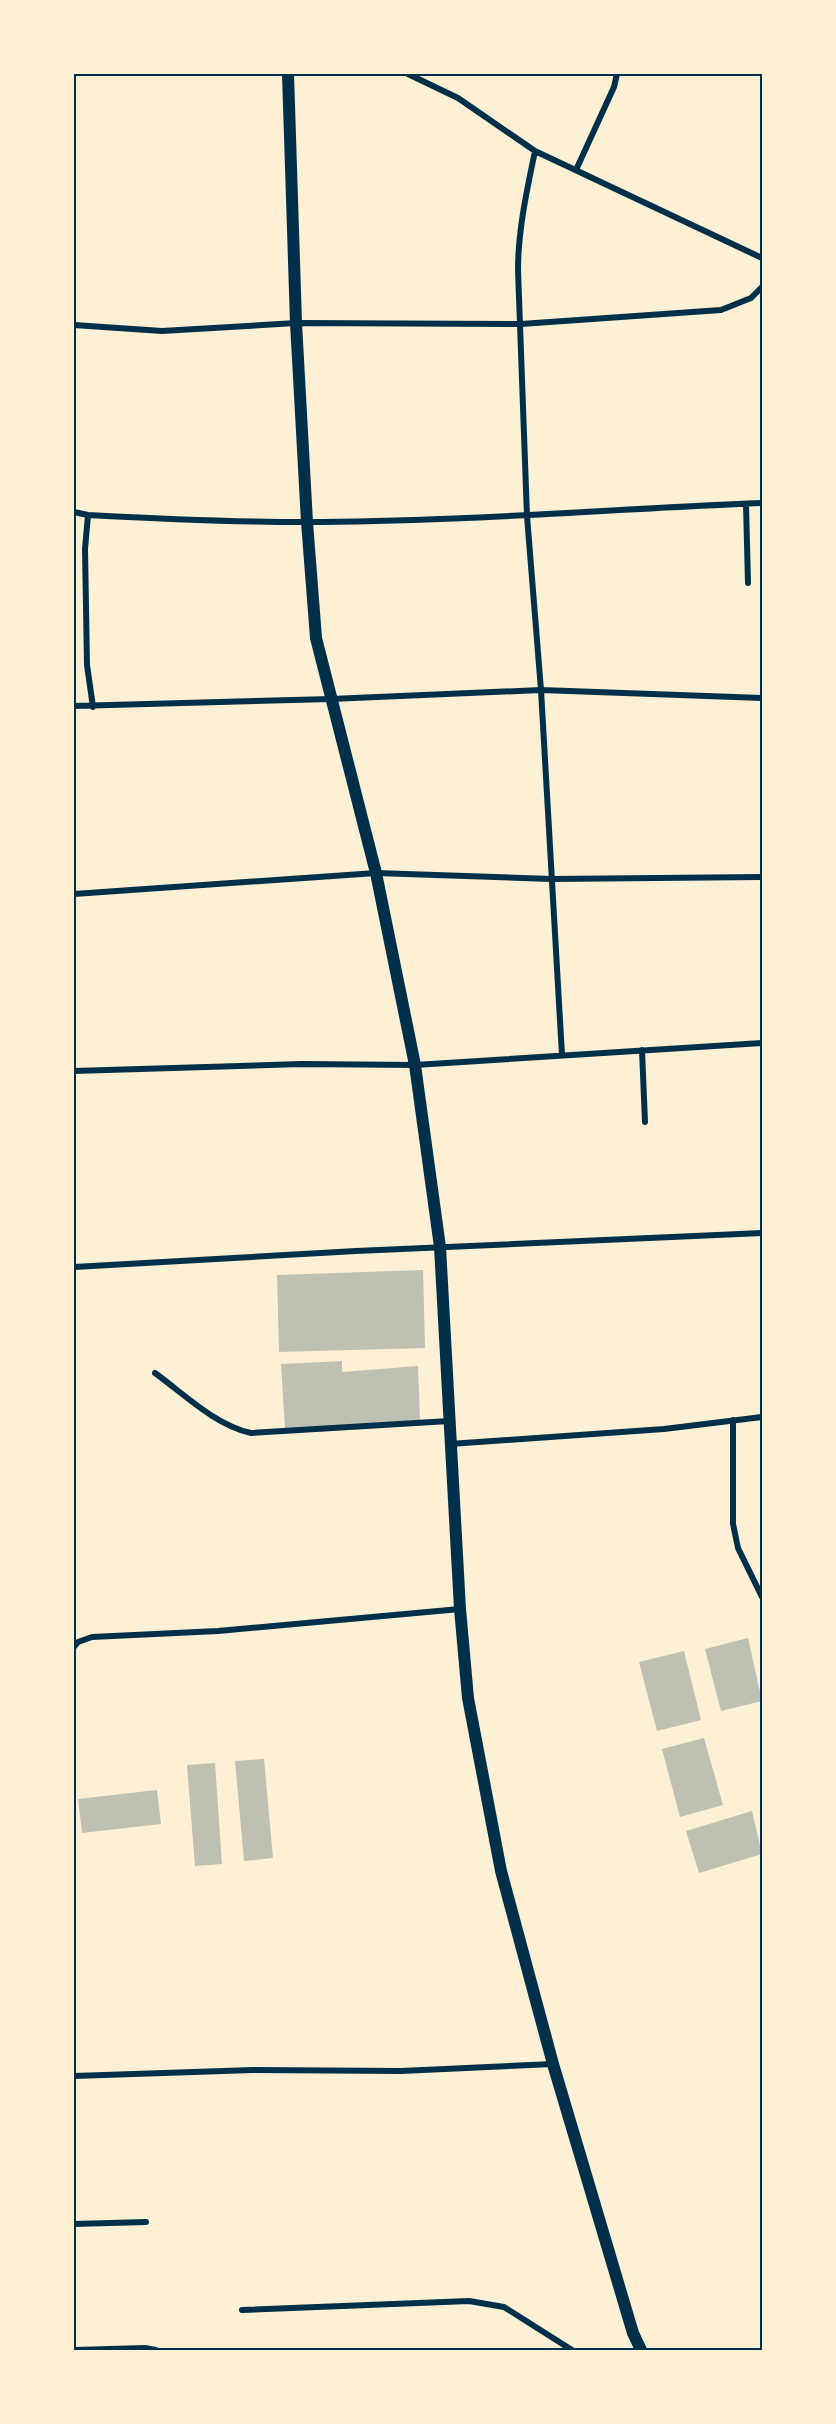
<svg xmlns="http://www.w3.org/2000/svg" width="836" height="2424" viewBox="0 0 836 2424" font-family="'Roboto Serif',serif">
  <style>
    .building { fill: #bec0b2 }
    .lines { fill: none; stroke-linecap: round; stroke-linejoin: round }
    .minor { stroke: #003049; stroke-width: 6 }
    .secondary { stroke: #003049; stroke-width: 12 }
    .neatline { fill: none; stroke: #003049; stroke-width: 2 }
  </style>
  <rect width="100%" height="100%" fill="#fdf0d5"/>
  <path class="building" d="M 423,1270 L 425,1348 L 279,1352 L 277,1275 Z
    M 342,1361 L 342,1372 L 418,1366 L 420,1421 L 285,1429 L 281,1364 Z
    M 748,1638 L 762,1701 L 721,1711 L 705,1649 Z
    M 684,1651 L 701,1720 L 657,1731 L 639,1662 Z
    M 704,1738 L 723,1805 L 680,1817 L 662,1749 Z
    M 264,1759 L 273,1858 L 244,1861 L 235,1761 Z
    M 215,1763 L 222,1864 L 195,1866 L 187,1765 Z
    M 157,1790 L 161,1824 L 82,1833 L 78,1799 Z
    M 752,1811 L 762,1854 L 699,1873 L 686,1831 Z"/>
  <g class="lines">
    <path class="minor" d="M 408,74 L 458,98 L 535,151 L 762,258
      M 535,151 C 527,190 518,230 518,270 L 527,516 L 541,690 L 562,1055
      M 576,170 L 614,87 L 617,74
      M 74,325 L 162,331 L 296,323 L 521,324 L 721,310 L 751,298 L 762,287
      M 746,504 L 748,583
      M 74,512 L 88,515 C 160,519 233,522 305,522 C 458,522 610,509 762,503
      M 88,515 L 85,549 L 87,665 L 93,707
      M 74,706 L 331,699 L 541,690 L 762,698
      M 74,894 L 376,873 L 551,879 L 762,877
      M 642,1050 L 645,1122
      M 74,1071 L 301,1064 L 415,1065 L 762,1043
      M 74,1267 L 356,1251 L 762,1233
      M 155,1373 C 184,1394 215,1425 251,1433 L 449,1421
      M 733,1420 L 733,1524 L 738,1548 L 762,1597
      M 450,1444 L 664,1429 L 762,1417
      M 74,1647 L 78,1642 L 92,1637 L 218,1631 L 460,1609
      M 74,2076 L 253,2070 L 401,2071 L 553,2064
      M 74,2224 L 146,2222
      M 242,2310 L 469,2301 L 504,2307 L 572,2350
      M 74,2350 L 145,2348 L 156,2350"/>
    <path class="secondary" d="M 288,74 L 296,323 L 307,522 L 316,638 L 376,873 L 415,1065 L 440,1247 L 460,1609 L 468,1698 L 501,1871 L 553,2064 L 633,2333 L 641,2350"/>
  </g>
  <rect width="836" height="2424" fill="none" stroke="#fdf0d5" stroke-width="150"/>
  <rect x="75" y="75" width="686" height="2274" class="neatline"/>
</svg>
